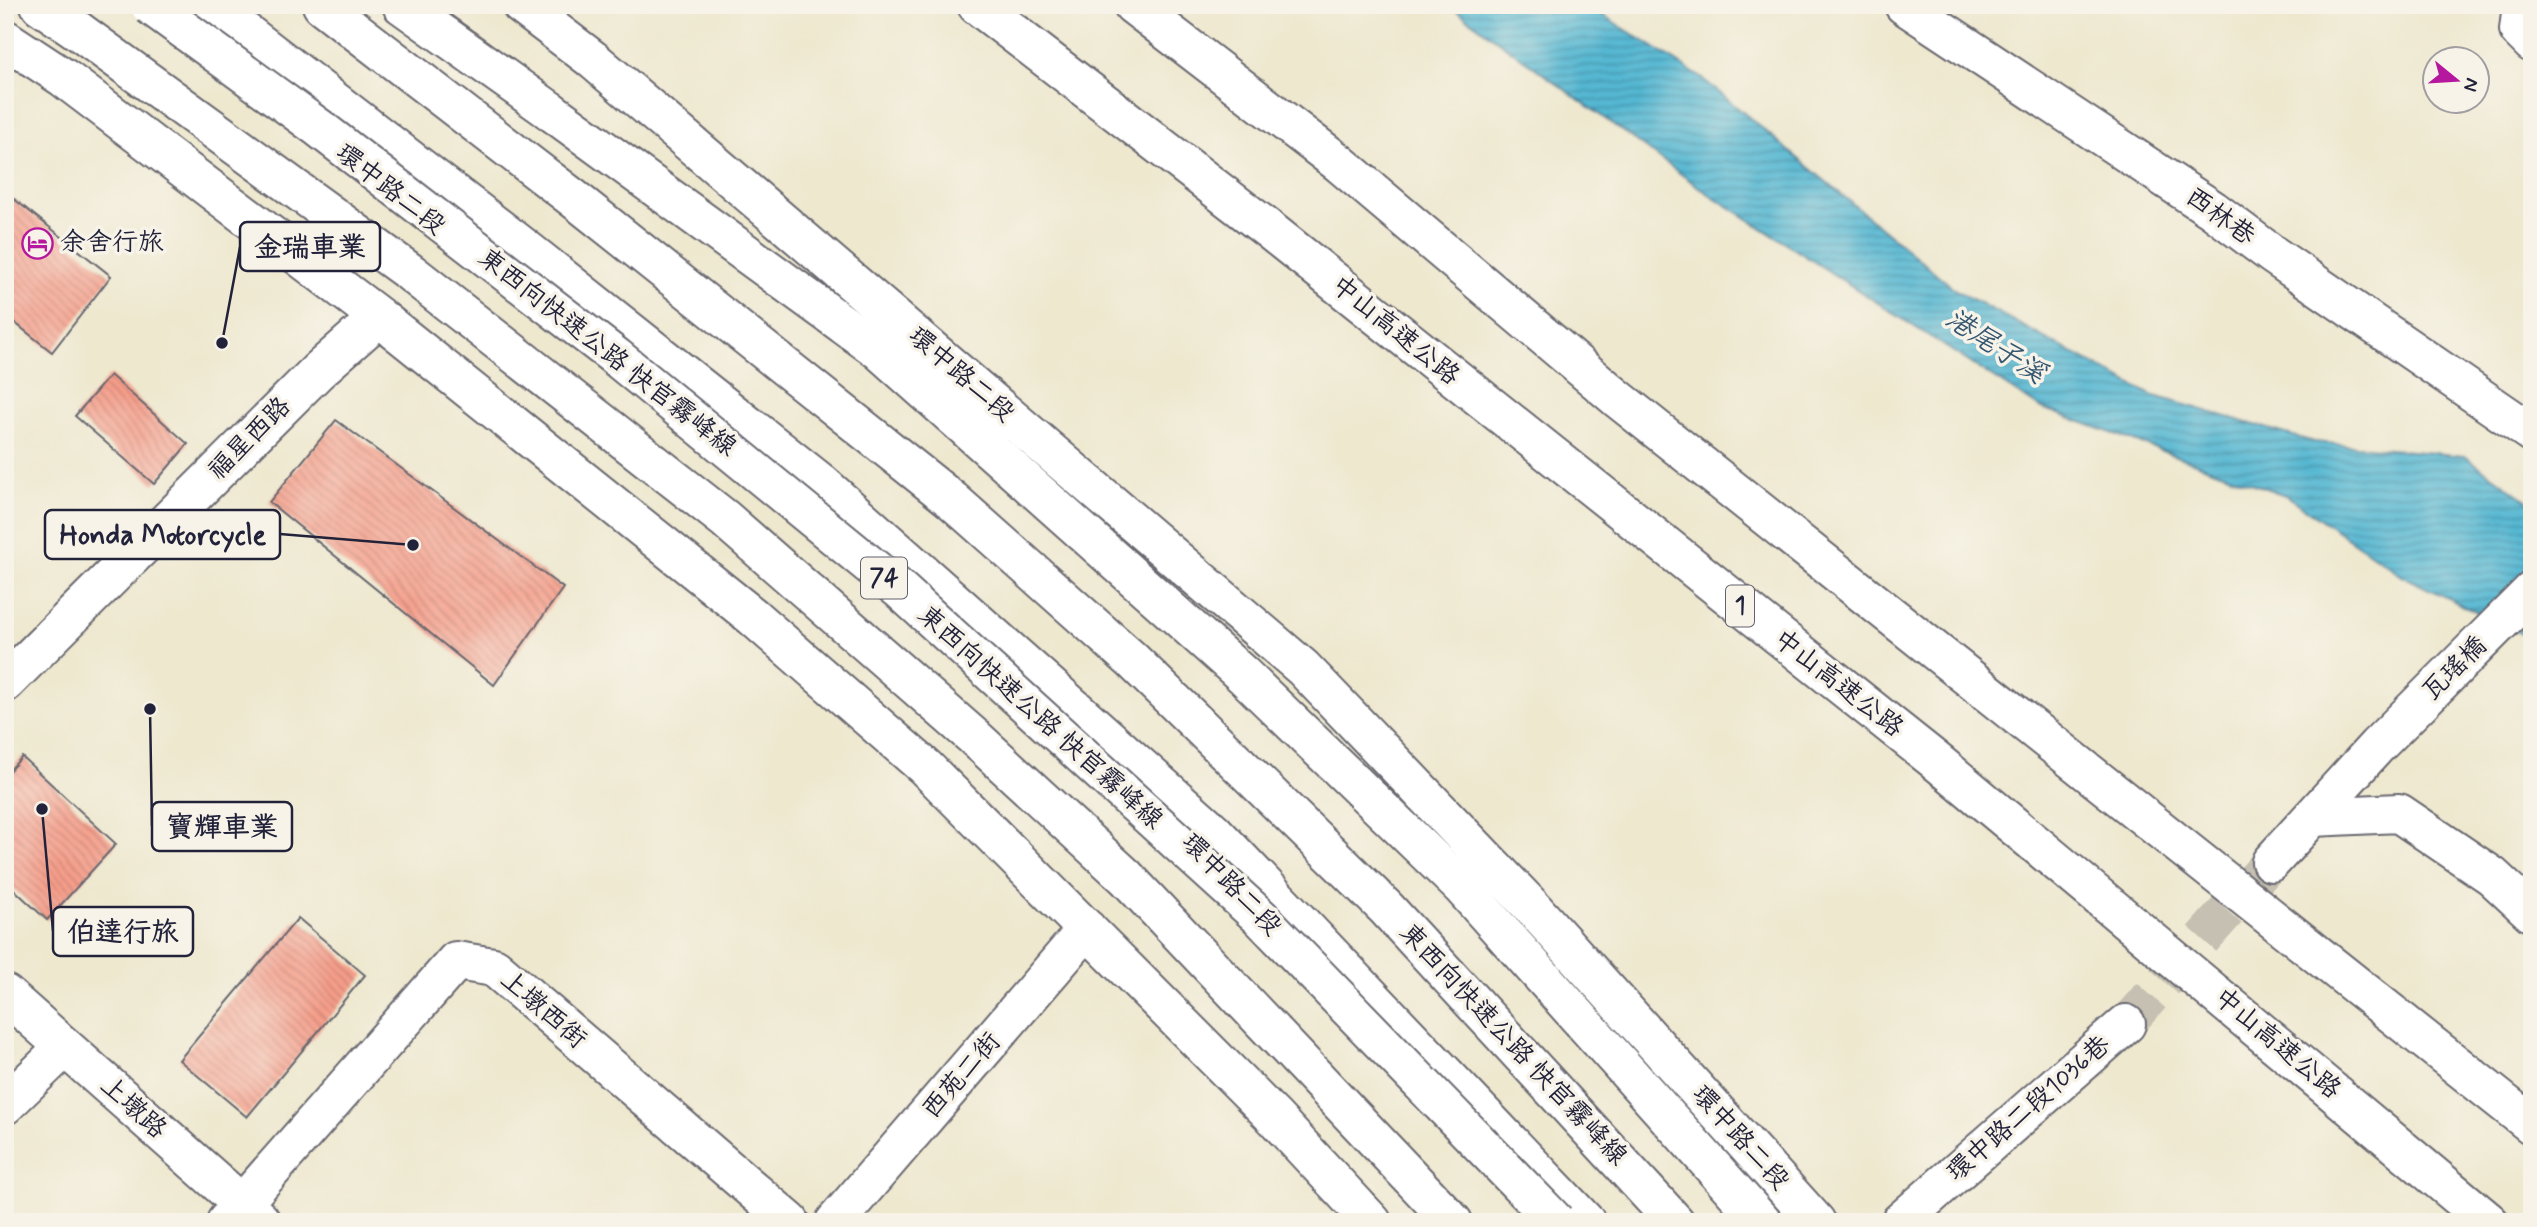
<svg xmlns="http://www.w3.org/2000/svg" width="2537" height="1227" viewBox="0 0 2537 1227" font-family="Mynerve,'LXGW WenKai TC',sans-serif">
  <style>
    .water { fill: url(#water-rules); stroke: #3b6c86; stroke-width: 2 }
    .building { fill: url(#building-back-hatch) }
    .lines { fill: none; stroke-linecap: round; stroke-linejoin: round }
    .minor-tunnel { stroke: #c5c0b1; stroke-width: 38; stroke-dasharray: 38 19; stroke-linecap: butt }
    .minor-casing { stroke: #69676f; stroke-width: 42 }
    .highway-casing { stroke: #69676f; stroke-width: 42 }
    .minor { stroke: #fff; stroke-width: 38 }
    .highway { stroke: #fff; stroke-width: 38 }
    .highway-bridge-casing { stroke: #69676f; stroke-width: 42; stroke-linecap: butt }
    .highway-bridge { stroke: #fff; stroke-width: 38 }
    .labels { text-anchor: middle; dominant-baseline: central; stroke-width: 7; stroke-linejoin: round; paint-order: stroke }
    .shield { fill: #f7f3e8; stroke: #62616f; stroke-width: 2 }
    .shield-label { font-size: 24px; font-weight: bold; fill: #22223b }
    .street-label { font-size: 26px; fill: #22223b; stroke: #f7f3e8 }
    .poi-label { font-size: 26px; fill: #22223b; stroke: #f7f3e8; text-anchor: start }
    .water-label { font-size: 28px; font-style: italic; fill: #345670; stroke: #f7f3e8 }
    .leader { fill: none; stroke: #22223b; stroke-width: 2.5 }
    .callout-dot { fill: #22223b; stroke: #f7f3e8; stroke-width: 2.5 }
    .callout { fill: #f7f3e8; stroke: #22223b; stroke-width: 2.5 }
    .callout-label { font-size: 28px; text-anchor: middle; font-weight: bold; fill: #22223b }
  </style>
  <defs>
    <pattern id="water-rules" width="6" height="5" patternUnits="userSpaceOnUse" patternTransform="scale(1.75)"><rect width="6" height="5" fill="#54b7d2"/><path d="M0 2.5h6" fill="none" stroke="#4594ac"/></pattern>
    <pattern id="building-back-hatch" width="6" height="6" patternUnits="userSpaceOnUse" patternTransform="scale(1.75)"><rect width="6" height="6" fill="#f69e8a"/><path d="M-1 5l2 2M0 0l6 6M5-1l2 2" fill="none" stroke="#c78072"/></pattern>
  </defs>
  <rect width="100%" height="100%" fill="#f7f3e8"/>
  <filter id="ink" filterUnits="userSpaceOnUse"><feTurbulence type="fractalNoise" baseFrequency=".0143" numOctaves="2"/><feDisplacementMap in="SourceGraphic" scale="14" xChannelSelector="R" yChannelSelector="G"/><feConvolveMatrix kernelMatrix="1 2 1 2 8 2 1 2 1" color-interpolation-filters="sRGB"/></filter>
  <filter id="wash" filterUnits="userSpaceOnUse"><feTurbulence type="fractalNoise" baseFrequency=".00686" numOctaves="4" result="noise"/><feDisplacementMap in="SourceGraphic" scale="28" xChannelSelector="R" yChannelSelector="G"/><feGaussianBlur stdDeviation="1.57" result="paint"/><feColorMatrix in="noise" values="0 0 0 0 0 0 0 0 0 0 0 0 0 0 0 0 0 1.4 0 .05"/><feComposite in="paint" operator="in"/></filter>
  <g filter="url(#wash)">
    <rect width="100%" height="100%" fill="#eee8cf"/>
    <path class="water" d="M 1449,5 L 1587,5 L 1703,79 L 1957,291 L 2151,395 L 2314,442 L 2465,456 L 2532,504 L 2532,639 L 2408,579 L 2285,495 L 2039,407 L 1703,190 Z"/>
    <g id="blocks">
      <path class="building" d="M 14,199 L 111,276 L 52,352 L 5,315 L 5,210 Z
        M 110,375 L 188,444 L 154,484 L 75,416 Z
        M 336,420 L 563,588 L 494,685 L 269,502 Z
        M 22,757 L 116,844 L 47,920 L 5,881 L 5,775 Z
        M 298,918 L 365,975 L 247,1117 L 179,1060 Z"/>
    </g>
  </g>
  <g filter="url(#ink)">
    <use href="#blocks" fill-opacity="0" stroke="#69676f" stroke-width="2"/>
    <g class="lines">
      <path class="minor-tunnel" d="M 2126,1024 L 2271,862"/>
      <defs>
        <path id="minor" d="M 40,5 L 77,30
          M 210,5 L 531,253 L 821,483 L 1214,832 L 1586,1222
          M 402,5 L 552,112
          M 521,5 L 592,59 L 1303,668 L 1531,906 L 1816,1222
          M 1904,5 L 2213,210 L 2273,255 L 2532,433
          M 2522,5 L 2519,30 L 2532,43
          M 5,39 L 64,78 L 379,317 L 752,616 L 925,767 L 1275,1118 L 1372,1222
          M 5,683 L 318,371 L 379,317
          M 2312,817 L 2399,813 L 2492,876 L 2532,913
          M 2271,862 L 2377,746 L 2532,591
          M 5,994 L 260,1220
          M 5,1105 L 65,1047
          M 226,1222 L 456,961 L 494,967 L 790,1222
          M 835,1222 L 1087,929
          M 1900,1222 L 2126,1024"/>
        <path id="highway" d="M 322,5 L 582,205 L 952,500 L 1132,660 L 1386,908 L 1675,1222
          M 977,5 L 1272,232 L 1936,761 L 2489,1222
          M 1133,5 L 1339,163 L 1617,398 L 2532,1125
          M 77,30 L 411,273 L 725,519 L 974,737 L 1126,877 L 1453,1222
          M 552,112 L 880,351 L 1243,675 L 1462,887 L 1762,1222"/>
      </defs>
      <use href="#minor" class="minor-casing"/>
      <use href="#highway" class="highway-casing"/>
      <use href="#minor" class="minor"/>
      <use href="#highway" class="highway"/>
      <defs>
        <path id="highway-bridge" d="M 150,5 L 319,128 L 616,357 L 899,589 L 1261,918 L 1556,1222"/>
      </defs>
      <use href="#highway-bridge" class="highway-bridge-casing"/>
      <use href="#highway-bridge" class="highway-bridge"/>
    </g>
  </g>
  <defs>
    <symbol id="hotel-ring" viewBox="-11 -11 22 22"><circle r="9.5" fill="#f7f3e8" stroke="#b5179e" stroke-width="1.5"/><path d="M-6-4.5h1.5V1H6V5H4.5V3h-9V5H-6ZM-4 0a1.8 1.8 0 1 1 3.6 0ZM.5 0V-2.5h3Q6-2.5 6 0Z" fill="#b5179e"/></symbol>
  </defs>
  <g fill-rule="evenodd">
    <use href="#hotel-ring" x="20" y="226" width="35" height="35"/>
  </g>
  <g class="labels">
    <g class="shield">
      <rect x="861" y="557.5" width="46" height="41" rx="5"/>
      <rect x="1726" y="585.5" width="28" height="41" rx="5"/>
    </g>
    <g class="shield-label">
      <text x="884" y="578">74</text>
      <text x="1740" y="606">1</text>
    </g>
    <g class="street-label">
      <text transform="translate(390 190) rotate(38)">環中路二段</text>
      <text transform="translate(2220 217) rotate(36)">西林巷</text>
      <text transform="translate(1395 331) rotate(39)">中山高速公路</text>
      <text transform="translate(607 353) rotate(38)">東西向快速公路 快官霧峰線</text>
      <text transform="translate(961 375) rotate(41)">環中路二段</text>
      <text transform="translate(250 439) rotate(-45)">福星西路</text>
      <text transform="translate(2455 669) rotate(-45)">瓦瑤橋</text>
      <text transform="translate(1838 684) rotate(38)">中山高速公路</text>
      <text transform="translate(1040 718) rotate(42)">東西向快速公路 快官霧峰線</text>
      <text transform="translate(1231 885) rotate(46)">環中路二段</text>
      <text transform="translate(543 1010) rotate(41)">上墩西街</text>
      <text transform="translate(2277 1044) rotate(40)">中山高速公路</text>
      <text transform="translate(1513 1045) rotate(47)">東西向快速公路 快官霧峰線</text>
      <text transform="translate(962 1076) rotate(-49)">西苑二街</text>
      <text transform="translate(133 1108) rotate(42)">上墩路</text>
      <text transform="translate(2029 1109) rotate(-41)">環中路二段1036巷</text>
      <text transform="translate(1740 1138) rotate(48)">環中路二段</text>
    </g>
    <g class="poi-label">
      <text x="60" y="243">余舍行旅</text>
    </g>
    <g class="water-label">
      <text transform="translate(1995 347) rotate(33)">港尾子溪</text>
    </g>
  </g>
  <path class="leader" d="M222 343L240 247M413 545L280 534M150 709L152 826M42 809L53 931"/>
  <g class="callout-dot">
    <circle cx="222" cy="343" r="7"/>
    <circle cx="413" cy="545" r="7"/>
    <circle cx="150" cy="709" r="7"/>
    <circle cx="42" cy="809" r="7"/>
  </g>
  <g class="callout">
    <rect x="240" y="222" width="140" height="49" rx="7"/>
    <rect x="45" y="510" width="235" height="49" rx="7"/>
    <rect x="152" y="802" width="140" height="49" rx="7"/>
    <rect x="53" y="907" width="140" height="49" rx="7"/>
  </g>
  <g class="callout-label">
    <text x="310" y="256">金瑞車業</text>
    <text x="163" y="544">Honda Motorcycle</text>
    <text x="222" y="836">寶輝車業</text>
    <text x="123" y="941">伯達行旅</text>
  </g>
  <rect width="2537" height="1227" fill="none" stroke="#f7f3e8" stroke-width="28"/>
  <g transform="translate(2456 80) rotate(108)"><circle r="33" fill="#f7f3e8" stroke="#a29fa3" stroke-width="2"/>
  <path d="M0-5L12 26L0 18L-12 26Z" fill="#b5179e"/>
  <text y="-10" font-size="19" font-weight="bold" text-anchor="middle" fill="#22223b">N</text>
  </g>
</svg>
